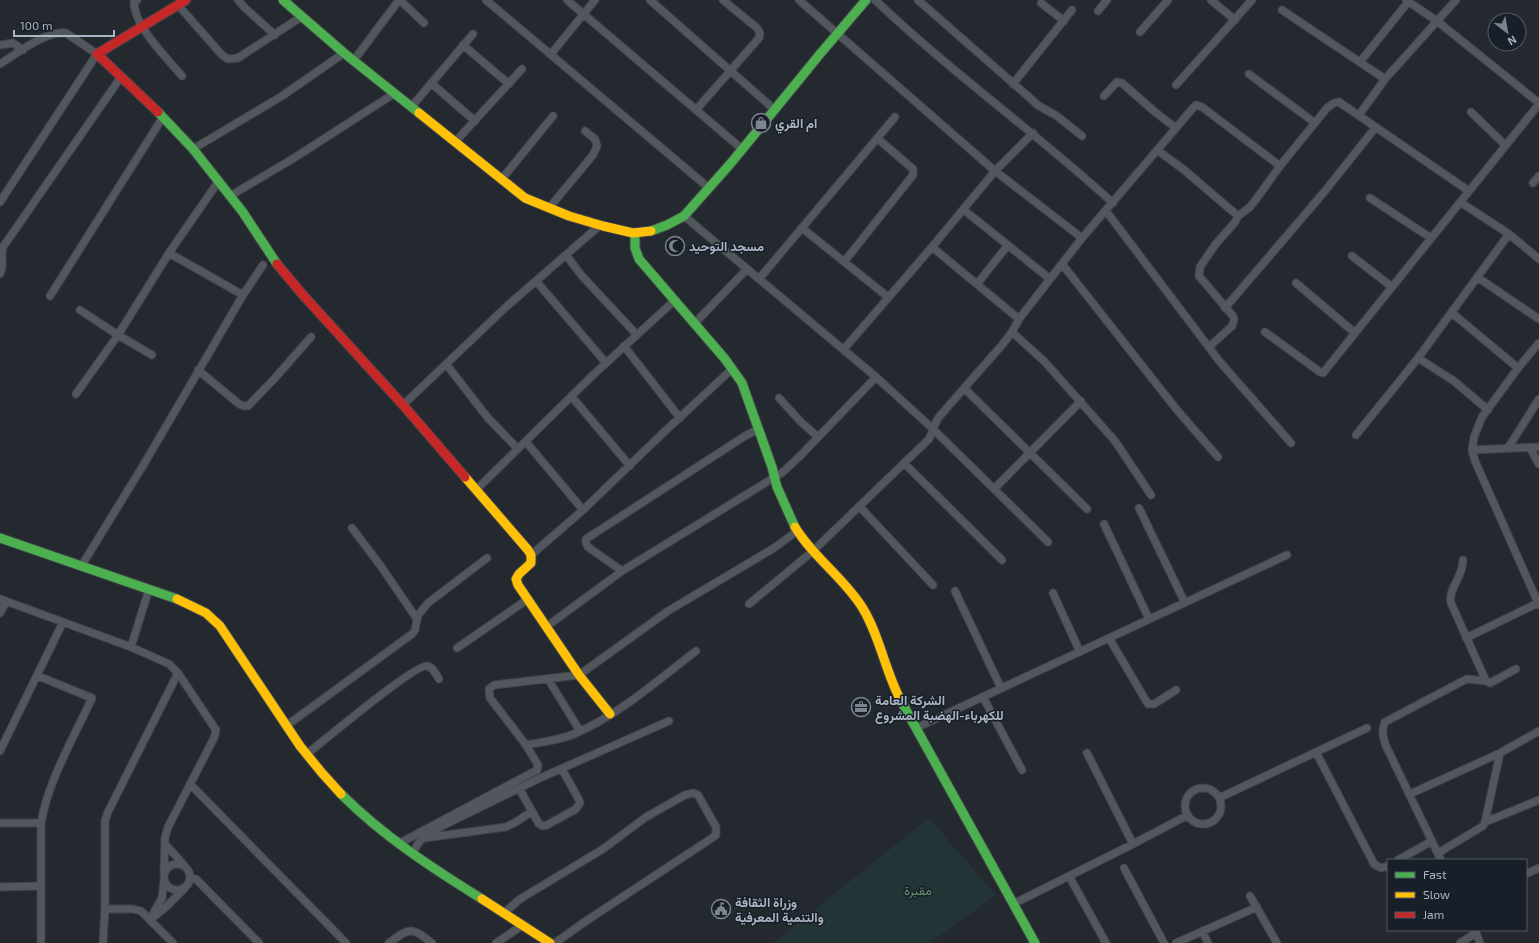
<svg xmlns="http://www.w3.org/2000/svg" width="1539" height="943" viewBox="0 0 1539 943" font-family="'Exo 2',Vazirmatn,sans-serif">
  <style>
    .green { fill: #223435 }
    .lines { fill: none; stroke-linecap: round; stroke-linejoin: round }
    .street-casing { stroke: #404348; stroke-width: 9 }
    .fast-casing { stroke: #404348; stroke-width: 11 }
    .slow-casing { stroke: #404348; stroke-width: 11 }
    .jam-casing { stroke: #404348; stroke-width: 11 }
    .street { stroke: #52575e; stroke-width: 7 }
    .fast { stroke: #4caf50; stroke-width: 9 }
    .slow { stroke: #ffc107; stroke-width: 9 }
    .jam { stroke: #c62828; stroke-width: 9 }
    .labels { text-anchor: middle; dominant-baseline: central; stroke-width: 3; stroke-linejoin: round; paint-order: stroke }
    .poi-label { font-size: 13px; font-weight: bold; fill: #abb5c3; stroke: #181f29; text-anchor: start }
    .park-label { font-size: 13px; fill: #64926d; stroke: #181f29 }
  </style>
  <rect width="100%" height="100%" fill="#24292f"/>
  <path class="green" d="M 929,818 L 996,895 L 930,943 L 773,943 Z"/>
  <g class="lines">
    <defs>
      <path id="street" d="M 137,0 L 134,2 C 134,26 166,57 182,76
        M 238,0 L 245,8 L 275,35
        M 400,0 L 424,23
        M 486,0 L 709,188
        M 567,0 L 742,149
        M 650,0 L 775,110
        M 799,0 L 995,171 L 1082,238
        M 875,0 C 951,72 1036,133 1113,203
        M 918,0 L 1039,106 L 1057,116 L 1082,136
        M 1211,0 L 1235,20
        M 1406,0 L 1437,21 L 1539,103
        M 1041,3 L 1064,21
        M 178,5 L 222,55 L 228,59 L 238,58 L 301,17
        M 1282,10 L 1385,79
        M 1098,11 L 1107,0
        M 1140,32 L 1168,0
        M 0,45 L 13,43 L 23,50
        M 463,45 L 509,84
        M 551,54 L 595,0
        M 354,60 L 399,0
        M 1360,62 L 1408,2
        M 0,64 C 16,54 47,30 66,33 L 97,54 L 0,202
        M 1249,74 L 1315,123
        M 431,83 L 475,121
        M 1013,84 L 1072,10
        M 1176,85 L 1252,0
        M 1104,96 L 1117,82 L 1122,83 L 1155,112 L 1176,128
        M 412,106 L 473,34
        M 696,110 L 759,38 L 760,33 L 757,28 L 723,0
        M 1471,112 L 1505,145
        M 1359,115 L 1385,79 L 1456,0
        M 455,142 L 522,69
        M 193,149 L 282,96 L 344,53
        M 1157,150 L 1183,169 L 1238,216
        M 501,180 L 553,116
        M 1533,183 L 1539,176
        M 230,196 L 294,158 L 395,93
        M 1370,198 L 1431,238
        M 1460,202 L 1509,234 L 1539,259
        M 549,208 L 593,155 L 597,146 L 595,139 L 585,131
        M 964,210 L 1050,279
        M 1106,211 L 1220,362 L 1291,443
        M 684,216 L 876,377 L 932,428 L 1048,542
        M 802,228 L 888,297
        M 932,247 L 1019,319
        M 169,253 L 243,295
        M 566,255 L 582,276 L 637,335
        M 1352,256 L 1392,287
        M 844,262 L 913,175 L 913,169 L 877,138
        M 1062,264 L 1177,410 L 1218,457
        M 0,274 C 5,264 0,257 3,247 L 121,77
        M 1477,277 L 1539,319
        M 759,279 L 895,117
        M 536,281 L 606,363
        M 1296,283 L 1355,333
        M 977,284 L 1008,245
        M 50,296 L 163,117
        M 1225,308 L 1325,191 L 1375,128
        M 80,310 L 118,335 L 152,355
        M 1452,313 L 1518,368
        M 694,324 L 747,269
        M 1012,332 L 1045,362 L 1115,441 L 1151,495
        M 1265,332 L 1320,372 L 1323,373 L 1539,104
        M 1539,343 L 1518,368 L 1482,417 L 1474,437 L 1472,450 L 1475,461 L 1539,605
        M 624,346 L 680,418
        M 1209,347 L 1232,326 L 1234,320 L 1233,316 L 1199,276 L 1200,267 L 1215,245 L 1235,222 L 1238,216 L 1249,208 L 1257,198 L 1280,166 L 1327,108 L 1334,103 L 1339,102 L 1469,191
        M 844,349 L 932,247 L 995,171 L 1033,133
        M 1418,358 L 1454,381 L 1488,410
        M 446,364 L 488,418 L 518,449
        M 198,370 L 239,404 L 244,406 L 248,406 L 274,379 L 311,337
        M 964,388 L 1087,509
        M 76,394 L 118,335 L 169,253 L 218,182
        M 572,397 L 630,466
        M 779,398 L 801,422 L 818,437
        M 403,405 L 506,307 L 599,226
        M 1356,435 L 1418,358 L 1509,234
        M 526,442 L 583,510
        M 1508,448 L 1539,399
        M 1530,448 L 1539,464
        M 1472,450 L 1539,447
        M 904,463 L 1002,560
        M 995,488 L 1081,401
        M 476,490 L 593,375 L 674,301
        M 859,506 L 933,585
        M 1139,508 L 1185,603
        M 1104,524 L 1149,619
        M 352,528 L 380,565 L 417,619
        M 531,555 L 583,510 L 663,433 L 732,369
        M 1463,560 C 1463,578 1448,588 1451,603 L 1486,681 L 1490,683 L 1516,669
        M 82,565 L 144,464 L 243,295 L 263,265
        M 622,571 L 588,547 L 586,543 L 586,539 L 745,436 L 755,431
        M 955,591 L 1001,688
        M 1053,593 L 1080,652
        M 0,599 L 131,647 L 169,664 L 178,673 L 216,730 L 214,738 L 168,827 L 165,838 L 164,872
        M 749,604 L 813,551 L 929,439 L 938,418 L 1002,345 L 1012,332 L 1019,319 L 1082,238 L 1193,108 L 1196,105 L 1202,107 L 1280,166
        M 0,613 L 6,602
        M 546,627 L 622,571 L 783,472 L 800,456 L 876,377
        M 1109,638 L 1148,704 L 1154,704 L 1176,690
        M 1466,638 L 1538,603
        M 131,647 L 149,589
        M 457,648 L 528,599
        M 38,676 L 92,698 C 74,737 48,781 41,823 L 41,943
        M 548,679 L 580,731
        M 983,697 L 1022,770
        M 286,726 L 412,634 L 415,630 L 417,619 L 419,614 L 428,603 L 487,558
        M 916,728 L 1287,555
        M 526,745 C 542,742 560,740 574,734 C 619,715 658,680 696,651
        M 0,751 L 63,622
        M 1316,752 L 1374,864 L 1381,868 L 1388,866
        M 1087,753 L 1133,844
        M 307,754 C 322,742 415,664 427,666 C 433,667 436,674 439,679
        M 190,784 L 346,943
        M 519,788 L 539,824 L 543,826 L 547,825 L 576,809 L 580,803 L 578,798 L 562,769
        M1185 806a18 18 0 1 1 36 0a18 18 0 1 1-36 0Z
        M 1410,794 L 1500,753 L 1539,731
        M 1219,798 L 1367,728
        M 1485,822 L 1539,800
        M 0,823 L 41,823
        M 424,838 L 506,827 L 516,822 L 531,812
        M 165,844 L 184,865
        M 398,844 L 537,770 L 538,765 L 526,745 L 490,698 L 489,689 L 494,685 L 579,675 L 668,611 L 774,548 L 797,531
        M 1438,853 L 1483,826 L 1485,822 L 1500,753
        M 412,854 L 419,842 L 427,835 L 444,825 L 538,779 L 669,721
        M 1398,860 L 1432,841
        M 1441,860 L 1386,746 C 1383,737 1381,732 1385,722 L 1459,683 L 1467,679 L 1486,681
        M164 877a13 13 0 1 1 26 0a13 13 0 1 1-26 0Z
        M 1124,868 L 1164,943
        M 1526,874 L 1539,868
        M 1069,876 L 1106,943
        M 190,878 L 196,879 L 259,943
        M 0,887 L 40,886
        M 1250,896 L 1277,943
        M 1013,904 L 1133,844 L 1188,815
        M 105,909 L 133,909 L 141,911 L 173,943
        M 504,913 L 520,899 L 603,849 L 646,817 L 685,795 L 693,793 L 698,795 L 716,827 L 716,835 L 712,838 L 586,921 L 555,943
        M 153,914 L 162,898 L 164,881
        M 150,920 L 167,906 L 184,889
        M 1475,930 L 1480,943
        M 1202,931 L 1208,943
        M 103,943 L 105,909 L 105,821 L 108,812 L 178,673
        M 389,943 C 411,927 411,927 432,943
        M 496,943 L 523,925
        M 1176,943 L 1257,907
        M 1460,943 L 1476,933"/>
      <path id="fast" d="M 283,0 L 344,53 L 419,113
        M 158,112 L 193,149 L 242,211 L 277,264
        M 651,231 L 667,225 L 684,216 L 731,163 L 820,54 L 866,0
        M 635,233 L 635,248 L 639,259 L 725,359 L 742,383 L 772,467 L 777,487 L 795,527
        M 0,538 L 177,599
        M 901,701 L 1035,943
        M 341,794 C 383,836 432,868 482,899"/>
      <path id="slow" d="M 419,113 L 525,198 L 569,216 L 603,226 L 633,233 L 651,231
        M 465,477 L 528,550 L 531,555 L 531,563 L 519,574 L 516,579 L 518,585 L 579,675 L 610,714
        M 795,527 C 813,557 843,577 862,607 C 880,636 885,671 901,701
        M 177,599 L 206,613 L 220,626 L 300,746 L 322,773 L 341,794
        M 482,899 L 550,943"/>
      <path id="jam" d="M 158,112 L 97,54 L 186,0
        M 277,264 L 303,295 L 403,405 L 465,477"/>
    </defs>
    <use href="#street" class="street-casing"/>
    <use href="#fast" class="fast-casing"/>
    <use href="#slow" class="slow-casing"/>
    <use href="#jam" class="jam-casing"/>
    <use href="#street" class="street"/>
    <use href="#fast" class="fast"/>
    <use href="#slow" class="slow"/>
    <use href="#jam" class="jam"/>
  </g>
  <defs>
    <symbol id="shop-ring" viewBox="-11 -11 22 22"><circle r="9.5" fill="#181f29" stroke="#7c848f" stroke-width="1.5"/><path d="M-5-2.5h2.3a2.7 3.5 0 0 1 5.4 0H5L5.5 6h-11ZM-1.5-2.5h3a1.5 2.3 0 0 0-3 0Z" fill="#7c848f"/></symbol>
    <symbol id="mosque-ring" viewBox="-11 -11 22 22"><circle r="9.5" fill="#181f29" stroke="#7c848f" stroke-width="1.5"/><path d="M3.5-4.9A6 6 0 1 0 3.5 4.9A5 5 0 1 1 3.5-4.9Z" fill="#7c848f"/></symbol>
    <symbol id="office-ring" viewBox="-11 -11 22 22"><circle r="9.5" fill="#181f29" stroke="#7c848f" stroke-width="1.5"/><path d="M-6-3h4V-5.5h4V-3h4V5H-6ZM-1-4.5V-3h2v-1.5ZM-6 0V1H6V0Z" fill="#7c848f"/></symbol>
    <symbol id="civic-ring" viewBox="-11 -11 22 22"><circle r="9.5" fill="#181f29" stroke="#7c848f" stroke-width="1.5"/><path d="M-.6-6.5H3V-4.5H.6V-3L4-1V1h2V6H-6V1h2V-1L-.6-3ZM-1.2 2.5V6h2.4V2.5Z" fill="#7c848f"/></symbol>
  </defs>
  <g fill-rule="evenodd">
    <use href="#shop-ring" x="750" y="112" width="22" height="22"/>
    <use href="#mosque-ring" x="664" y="235" width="22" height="22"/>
    <use href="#office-ring" x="850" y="696" width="22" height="22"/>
    <use href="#civic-ring" x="710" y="898" width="22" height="22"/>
  </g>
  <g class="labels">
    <g class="poi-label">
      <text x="775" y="123">ام القري</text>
      <text x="689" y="246">مسجد التوحيد</text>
      <text x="875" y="700">الشركة العامة<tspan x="875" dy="15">للكهرباء-الهضبة المشروع</tspan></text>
      <text x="735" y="902">وزراة الثقافة<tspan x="735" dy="15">والتنمية المعرفية</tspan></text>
    </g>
    <g class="park-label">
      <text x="918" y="890">مقبرة</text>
    </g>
  </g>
  <rect x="1387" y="859" width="140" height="72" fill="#181f29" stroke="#535b67"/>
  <rect x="1395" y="872" width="20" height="6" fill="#4caf50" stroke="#535b67"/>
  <text x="1423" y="879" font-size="12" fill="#abb5c3">Fast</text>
  <rect x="1395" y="892" width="20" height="6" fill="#ffc107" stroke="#535b67"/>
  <text x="1423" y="899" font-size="12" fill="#abb5c3">Slow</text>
  <rect x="1395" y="912" width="20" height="6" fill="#c62828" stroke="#535b67"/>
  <text x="1423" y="919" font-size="12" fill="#abb5c3">Jam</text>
  <g transform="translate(1507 32) rotate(149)"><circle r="19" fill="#181f29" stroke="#535b67"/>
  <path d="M0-3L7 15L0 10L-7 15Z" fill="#7c848f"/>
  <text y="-6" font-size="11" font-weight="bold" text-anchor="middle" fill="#abb5c3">N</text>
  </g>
  <path d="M14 30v6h100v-6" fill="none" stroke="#abb5c3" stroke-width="2"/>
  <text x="20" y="30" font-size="12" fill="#abb5c3" stroke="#181f29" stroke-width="3" paint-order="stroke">100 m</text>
</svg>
